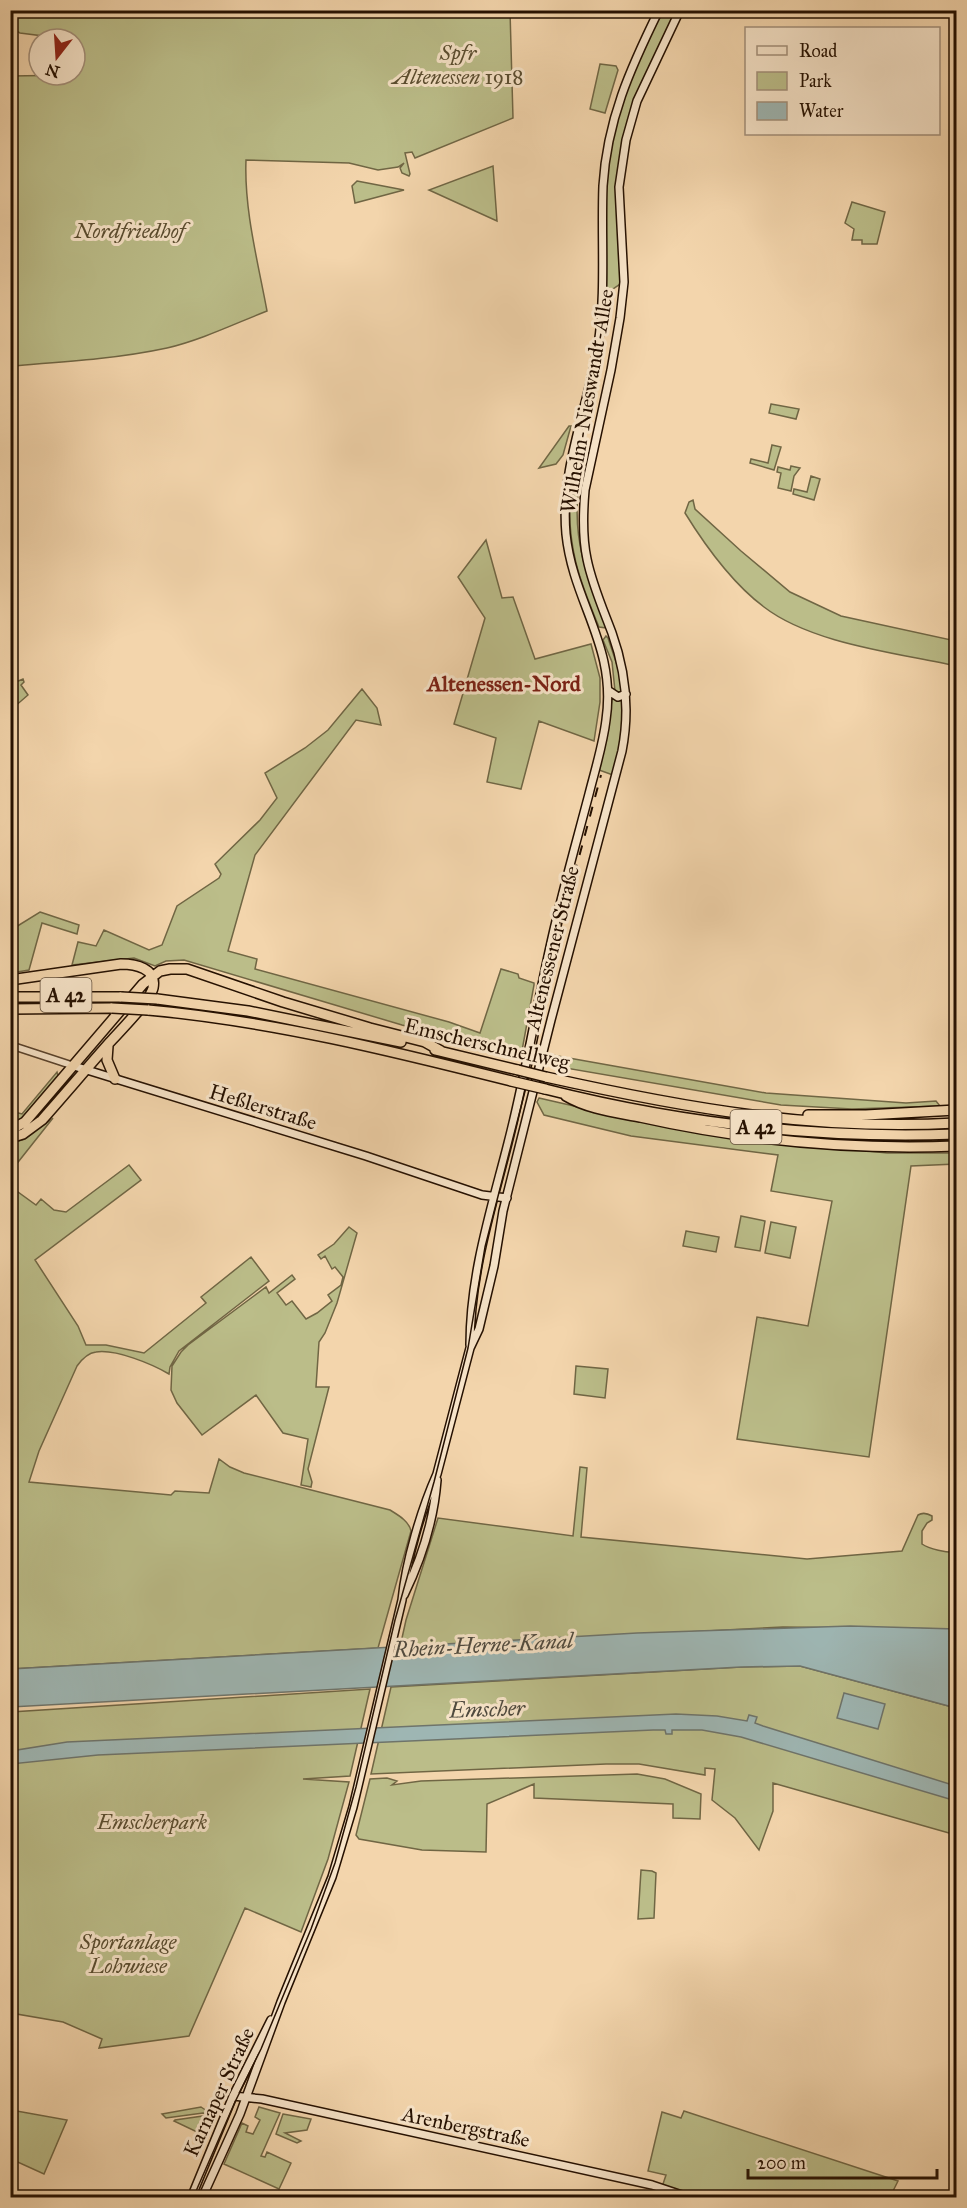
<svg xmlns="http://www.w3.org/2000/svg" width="967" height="2208" viewBox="0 0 967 2208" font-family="'IM FELL Great Primer',serif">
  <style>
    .green { fill: #bbbd89; stroke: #706644; stroke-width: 1.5 }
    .water { fill: #9eb6b3; stroke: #6e746b; stroke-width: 1.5 }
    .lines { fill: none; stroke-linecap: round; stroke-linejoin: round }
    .tertiary-casing { stroke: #58412b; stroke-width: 9 }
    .secondary-casing { stroke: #251000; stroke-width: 10 }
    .motorway-casing { stroke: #251000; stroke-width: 12 }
    .tertiary { stroke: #f7e4c9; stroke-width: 6 }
    .secondary { stroke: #f7e4c9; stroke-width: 7 }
    .motorway { stroke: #f3d5ac; stroke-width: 9 }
    .tram { stroke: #251000; stroke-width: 1.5 }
    .rail { stroke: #251000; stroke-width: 2; stroke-dasharray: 10 10; stroke-linecap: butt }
    .motorway-bridge-casing { stroke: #251000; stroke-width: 12; stroke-linecap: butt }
    .motorway-bridge { stroke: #f3d5ac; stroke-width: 9 }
    .labels { text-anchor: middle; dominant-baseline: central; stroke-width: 6; stroke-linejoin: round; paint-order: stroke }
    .shield { fill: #f7e4c9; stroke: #64503c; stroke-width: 1.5 }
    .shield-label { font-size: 20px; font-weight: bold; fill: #251000 }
    .park-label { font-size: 21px; font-style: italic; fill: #5a4d30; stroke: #f7e4c9 }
    .street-label { font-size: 21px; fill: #251000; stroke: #f7e4c9 }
    .neighbourhood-label { font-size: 22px; font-weight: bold; fill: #7a1f14; stroke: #f7e4c9 }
    .water-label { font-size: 22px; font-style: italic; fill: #4f4a3f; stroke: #f7e4c9 }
  </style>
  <rect width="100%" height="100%" fill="#f3d5ac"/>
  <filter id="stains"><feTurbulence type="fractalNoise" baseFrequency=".00333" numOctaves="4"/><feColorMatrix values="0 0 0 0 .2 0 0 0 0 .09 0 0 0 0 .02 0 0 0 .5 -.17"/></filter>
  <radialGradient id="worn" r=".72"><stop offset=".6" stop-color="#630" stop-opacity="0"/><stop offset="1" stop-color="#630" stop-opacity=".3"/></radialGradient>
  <path class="green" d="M 11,10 L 510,11 L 513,118 L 415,158 L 412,152 L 405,153 L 410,174 L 409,176 L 402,173 L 400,168 L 404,163 L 398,167 L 378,170 L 349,163 L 246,160 C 244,210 258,262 267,311 C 234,324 201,340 167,348 C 116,359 62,362 11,366 L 11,76 L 75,75 L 75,39 L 51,39 L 51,37 L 20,33 L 11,28 Z
    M 662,11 L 676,11 L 624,139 C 614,186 620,234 623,282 L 604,295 C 605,234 601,157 621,98 C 631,68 649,39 662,11 Z
    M 600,64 L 616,66 L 618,70 L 605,113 L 590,109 Z
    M 493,166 L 497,221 L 429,190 Z
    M 357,181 L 404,190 L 355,203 L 352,186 Z
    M 852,202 L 885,212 L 877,244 L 862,244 L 862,240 L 852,240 L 854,229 L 845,223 Z
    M 771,404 L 799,409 L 796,419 L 769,413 Z
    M 569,426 L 571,426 L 563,455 L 556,464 L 539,468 Z
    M 772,445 L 781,447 L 774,470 L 750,463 L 751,459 L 768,463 Z
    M 791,466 L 800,468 L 794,476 L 791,491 L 778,488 L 781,473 L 777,472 L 778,467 L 790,470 Z
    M 811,476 L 820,479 L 814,500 L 793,494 L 794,489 L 807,492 Z
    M 570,494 L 578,494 C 573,545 589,581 607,628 L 599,627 C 579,579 567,547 570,494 Z
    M 693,500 L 695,509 L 741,551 L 790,592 L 841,616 L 956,641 L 956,666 C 898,653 812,644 764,607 C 732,583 706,547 685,513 L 689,502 Z
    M 486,540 L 502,598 L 513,597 L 535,659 L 591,644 L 600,678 L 600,702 L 594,741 L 539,721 L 521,789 L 487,782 L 496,738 L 454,724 L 485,618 L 458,577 Z
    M 606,636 L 608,638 L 621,677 L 621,693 L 615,691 L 612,662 L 603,640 Z
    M 23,679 L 24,682 L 21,685 L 28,695 L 13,708 L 11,700 L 11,684 Z
    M 362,689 L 377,708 L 381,725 L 356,720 L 255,855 L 228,951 L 257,959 L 255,969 L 449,1022 L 480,1033 L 501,969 L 518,974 L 519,978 L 534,983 L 534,985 L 521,1056 L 402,1025 L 184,960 L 166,961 L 155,966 L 134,958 L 72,965 L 78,942 L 96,946 L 104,930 L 149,950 L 162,945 L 177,906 L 219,878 L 221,874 L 215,864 L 260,820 L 277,798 L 265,773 L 305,748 L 328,730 Z
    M 612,699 L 623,700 C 624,726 620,750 613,775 L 599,770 L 608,731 Z
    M 40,912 L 79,925 L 77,934 L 42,923 L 29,970 L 11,973 L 11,930 Z
    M 552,1055 L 766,1093 L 906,1103 L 936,1101 L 940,1106 L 852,1109 L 781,1105 L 548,1065 Z
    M 57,1072 L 58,1076 L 28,1114 L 11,1126 L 11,1111 L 22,1114 Z
    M 539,1098 L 635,1120 L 839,1148 L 887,1153 L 956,1153 L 956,1164 L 911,1166 L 869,1457 L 737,1439 L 757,1317 L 808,1326 L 832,1201 L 771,1191 L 778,1155 L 631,1136 L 544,1115 L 537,1102 Z
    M 53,1118 L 11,1171 L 11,1143 L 25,1139 Z
    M 129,1165 L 141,1180 L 35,1260 L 78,1326 L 86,1345 L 106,1345 L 144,1353 L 206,1303 L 201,1297 L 251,1257 L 269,1281 L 179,1351 L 170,1367 L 169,1374 C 152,1364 116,1349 96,1352 C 88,1353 82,1359 77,1366 L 39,1451 L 29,1482 L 171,1495 L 175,1491 L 209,1493 L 219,1459 L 230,1467 L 244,1473 L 390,1510 C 398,1515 409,1521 411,1531 L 378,1648 L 11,1669 L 11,1187 L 36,1205 L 41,1199 L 54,1210 L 66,1212 Z
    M 741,1216 L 765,1221 L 760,1251 L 735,1247 Z
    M 771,1222 L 796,1227 L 790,1258 L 765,1253 Z
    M 349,1227 L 357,1233 L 337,1303 L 325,1333 L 319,1342 L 316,1387 L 329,1387 L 308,1469 L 312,1482 L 311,1487 L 301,1485 L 308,1439 L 283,1433 L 256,1395 L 202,1435 L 177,1403 L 171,1390 L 172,1366 L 181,1352 L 188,1345 L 266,1287 L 269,1293 L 292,1275 L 295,1279 L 277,1293 L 286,1305 L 292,1301 L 306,1319 L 317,1313 L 332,1301 L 328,1295 L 341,1285 L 343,1277 L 335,1267 L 332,1269 L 325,1256 L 321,1259 L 318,1255 L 334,1244 Z
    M 686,1231 L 719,1237 L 716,1252 L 683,1246 Z
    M 576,1366 L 608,1369 L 605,1398 L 574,1394 Z
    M 580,1467 L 587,1468 L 581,1537 L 807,1559 L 902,1551 L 918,1515 C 923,1512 927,1513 932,1516 L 932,1520 L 927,1523 L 922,1531 L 922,1544 C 929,1549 947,1553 956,1552 L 956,1629 L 783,1627 L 400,1647 L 406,1620 L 438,1518 L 573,1536 Z
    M 800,1666 L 956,1708 L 956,1835 L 773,1783 L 773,1811 L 759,1850 L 735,1818 L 712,1800 L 715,1769 L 705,1768 L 705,1775 L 639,1764 L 606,1764 L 371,1774 L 391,1687 L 741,1667 Z
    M 370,1689 L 350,1776 L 303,1779 L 349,1782 L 328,1859 L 301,1932 L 245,1908 L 189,2036 L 99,2048 L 102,2039 L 63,2022 L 11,2013 L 11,1712 Z
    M 637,1774 L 665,1779 L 701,1794 L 700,1819 L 673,1818 L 673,1804 L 534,1798 L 534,1784 L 487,1804 L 486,1852 L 422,1850 L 359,1839 L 356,1835 L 370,1779 L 387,1778 L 397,1781 L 392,1785 L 421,1781 Z
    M 641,1870 L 652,1871 L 656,1873 L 654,1918 L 638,1919 Z
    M 201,2107 L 213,2115 L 203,2113 L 166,2118 L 162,2114 Z
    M 259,2107 L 280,2113 L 261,2156 L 265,2157 L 267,2152 L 291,2163 L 279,2189 L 224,2164 L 242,2123 L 248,2126 L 246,2132 L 253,2134 L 260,2120 L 255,2117 Z
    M 11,2110 L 67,2120 L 44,2174 L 11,2159 Z
    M 684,2111 L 898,2181 L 890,2197 L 691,2198 L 662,2187 L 666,2175 L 648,2171 L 662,2112 L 681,2118 Z
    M 283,2114 L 311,2119 L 307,2130 L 285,2133 L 301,2141 L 297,2143 L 276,2134 Z
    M 203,2116 L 197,2132 L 174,2121 L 175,2120 Z"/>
  <path class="water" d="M 850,1626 L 956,1629 L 956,1708 L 800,1666 L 741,1667 L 11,1707 L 11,1669 L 637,1633 Z
    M 844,1693 L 885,1704 L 878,1729 L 837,1718 Z
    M 676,1714 L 717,1716 L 747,1721 L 749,1715 L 757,1717 L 755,1723 L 763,1726 L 956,1786 L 956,1801 L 741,1737 L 702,1730 L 672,1730 L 672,1734 L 666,1734 L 665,1730 L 653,1730 L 98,1755 L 11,1764 L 11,1751 L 67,1742 Z"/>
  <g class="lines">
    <defs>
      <path id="tertiary" d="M 10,1045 L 74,1066"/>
      <path id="secondary" d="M 609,691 L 618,697 L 626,694
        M 74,1066 L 366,1156 L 482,1195 L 507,1198
        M 470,1345 C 470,1275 491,1210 508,1143 C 527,1070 538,995 556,921 C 566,878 578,836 589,794 C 595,770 603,745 606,720 C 617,646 573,603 566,534 C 560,470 588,407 598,345 C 606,292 601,239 603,186 C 607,120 630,69 659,10
        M 404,1595 C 421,1560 434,1519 437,1480
        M 233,2096 L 262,2099 L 652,2185 L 691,2198
        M 191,2198 L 233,2096 L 271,2020
        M 202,2198 L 240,2114 L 281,2002 L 332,1877 L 353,1807 L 402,1600 C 406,1561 421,1510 437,1474 L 470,1348 L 479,1329 L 494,1266 L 503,1211 L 551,1020 L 622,751 C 630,710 626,672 612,633 C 603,609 592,584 587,559 C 582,536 583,513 585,490 L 611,370 L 620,318 L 624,282 L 619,187 L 626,140 L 637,101 L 680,10"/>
      <path id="motorway" d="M 10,980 L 121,964 C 135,964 157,968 153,988 C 150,1001 120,1031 110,1042 C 87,1068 65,1094 42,1120 L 23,1134 L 10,1138
        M 10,997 L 121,997
        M 157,999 L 248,1011 L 401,1042
        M 10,1009 L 112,1008
        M 148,1010 C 271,1021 392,1051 511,1081
        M 108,1046 L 107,1060 L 115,1079
        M 435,1050 L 518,1070
        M 546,1077 C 685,1108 813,1131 956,1123
        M 545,1089 C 679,1123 818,1139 956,1134
        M 566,1096 C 588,1109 614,1112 640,1117 C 743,1140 851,1150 956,1146
        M 808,1115 L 866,1115 L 956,1110
        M 10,1130 L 25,1122 L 143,984 L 160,971 L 170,969 L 187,969 L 283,1002 L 370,1028 L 425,1042 L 441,1051"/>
    </defs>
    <use href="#tertiary" class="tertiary-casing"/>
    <use href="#secondary" class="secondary-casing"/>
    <use href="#motorway" class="motorway-casing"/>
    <use href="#tertiary" class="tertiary"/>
    <use href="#secondary" class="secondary"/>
    <use href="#motorway" class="motorway"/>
    <path class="tram" d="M 193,2198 L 235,2102 L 261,2049 L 311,1929 L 335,1863 L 356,1787 L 395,1620 L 434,1482 L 468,1348 L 485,1247 L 533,1060 L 564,913"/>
    <path class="rail" d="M 564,913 L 601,775"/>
    <defs>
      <path id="motorway-bridge" d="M 121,997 L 157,999
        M 112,1008 L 148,1010
        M 518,1070 L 546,1077
        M 511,1081 L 545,1089"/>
    </defs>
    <use href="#motorway-bridge" class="motorway-bridge-casing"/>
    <use href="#motorway-bridge" class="motorway-bridge"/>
  </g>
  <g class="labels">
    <g class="shield">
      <rect x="40.5" y="978" width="51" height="34" rx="4.5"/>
      <rect x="730.5" y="1110" width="51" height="34" rx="4.5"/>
    </g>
    <g class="shield-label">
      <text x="66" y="995">A 42</text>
      <text x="756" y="1127">A 42</text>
    </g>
    <g class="park-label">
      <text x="458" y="53">Spfr<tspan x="458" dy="24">Altenessen 1918</tspan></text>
      <text x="130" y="231">Nordfriedhof</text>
      <text x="152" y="1822">Emscherpark</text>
      <text x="128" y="1942">Sportanlage<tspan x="128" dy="24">Lohwiese</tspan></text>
    </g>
    <g class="street-label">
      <text transform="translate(587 401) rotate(-80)">Wilhelm-Nieswandt-Allee</text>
      <text transform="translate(552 948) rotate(-76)">Altenessener Straße</text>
      <text transform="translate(487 1044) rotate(13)">Emscherschnellweg</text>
      <text transform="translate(263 1107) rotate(17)">Heßlerstraße</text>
      <text transform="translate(219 2092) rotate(-65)">Karnaper Straße</text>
      <text transform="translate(466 2127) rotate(12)">Arenbergstraße</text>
    </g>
    <g class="neighbourhood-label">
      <text x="504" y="683">Altenessen-Nord</text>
    </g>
    <g class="water-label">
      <text transform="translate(483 1645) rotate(-3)">Rhein-Herne-Kanal</text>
      <text transform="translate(487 1709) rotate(-2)">Emscher</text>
    </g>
  </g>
  <rect width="967" height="2208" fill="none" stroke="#f3d5ac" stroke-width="36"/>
  <rect x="12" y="12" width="943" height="2184" fill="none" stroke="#251000" stroke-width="3"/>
  <rect x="18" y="18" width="931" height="2172" fill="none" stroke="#251000" stroke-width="1.5"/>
  <rect x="745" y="27" width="195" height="108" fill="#f7e4c9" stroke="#a38f79" stroke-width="1.5"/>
  <rect x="757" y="46" width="30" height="9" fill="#f7e4c9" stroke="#a38f79" stroke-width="1.5"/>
  <text x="799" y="57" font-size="18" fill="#251000">Road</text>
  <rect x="757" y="72" width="30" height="18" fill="#bbbd89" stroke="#a38f79" stroke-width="1.5"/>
  <text x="799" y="87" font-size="18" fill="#251000">Park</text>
  <rect x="757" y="102" width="30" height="18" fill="#9eb6b3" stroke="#a38f79" stroke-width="1.5"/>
  <text x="799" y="117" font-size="18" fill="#251000">Water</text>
  <g transform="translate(57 57) rotate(197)"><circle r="28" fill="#f7e4c9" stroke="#a38f79" stroke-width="1.5"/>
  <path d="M0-4.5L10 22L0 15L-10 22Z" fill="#8f2418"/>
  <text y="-9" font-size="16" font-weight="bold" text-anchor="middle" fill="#251000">N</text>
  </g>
  <path d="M748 2169v9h189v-9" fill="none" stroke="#251000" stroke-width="3"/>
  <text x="757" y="2169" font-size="18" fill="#251000" stroke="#f7e4c9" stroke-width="4.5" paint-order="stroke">200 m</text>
  <rect width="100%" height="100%" filter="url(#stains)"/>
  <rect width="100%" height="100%" fill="url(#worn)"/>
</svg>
